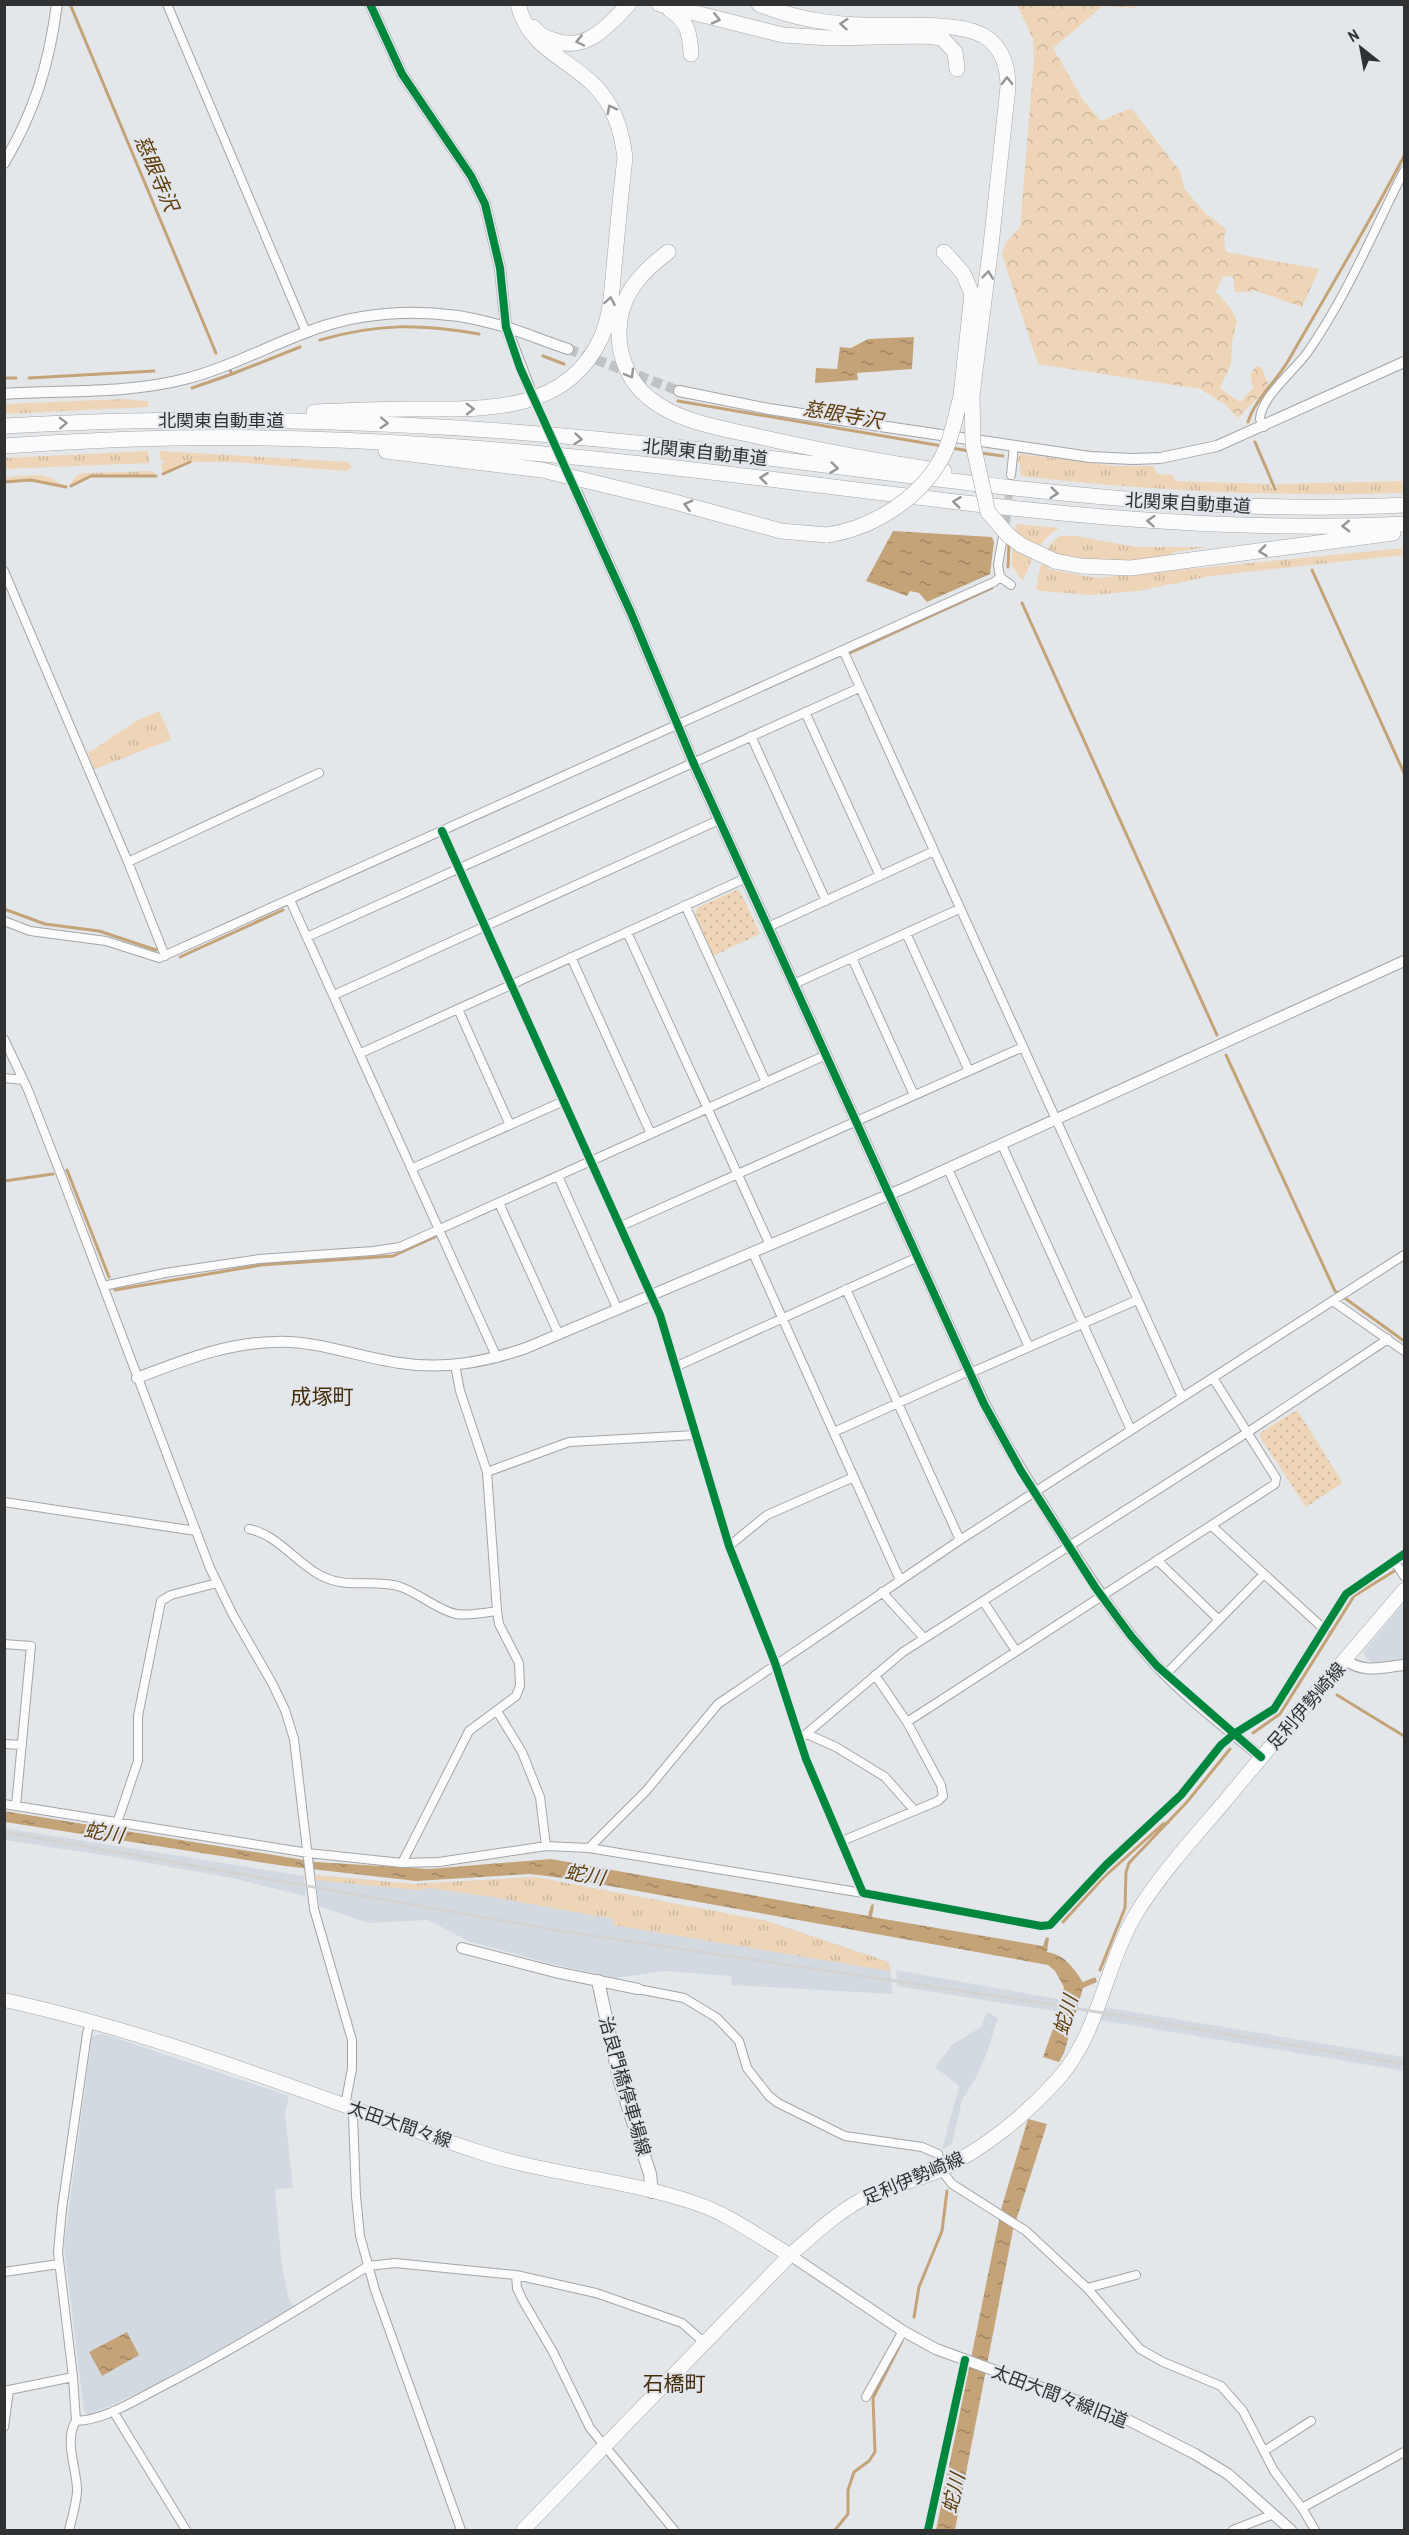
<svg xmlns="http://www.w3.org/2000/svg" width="1409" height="2535" viewBox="0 0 1409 2535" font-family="'Archivo Narrow','Noto Sans JP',sans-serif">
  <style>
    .built { fill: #d3d9e1 }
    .grass { fill: url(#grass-tufts) }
    .forest { fill: url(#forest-crowns) }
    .park { fill: url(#park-dots) }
    .water { fill: url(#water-ripples) }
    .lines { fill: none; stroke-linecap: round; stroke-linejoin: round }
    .stream { stroke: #c4a379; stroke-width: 3 }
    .minor-tunnel { stroke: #c0c3c5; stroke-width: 8; stroke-dasharray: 8 4; stroke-linecap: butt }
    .tertiary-tunnel { stroke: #c0c3c5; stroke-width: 10; stroke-dasharray: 10 5; stroke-linecap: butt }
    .minor-casing { stroke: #a3a5a7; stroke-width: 10 }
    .tertiary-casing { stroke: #a3a5a7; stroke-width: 12 }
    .secondary-casing { stroke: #a3a5a7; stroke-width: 14 }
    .primary-casing { stroke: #a3a5a7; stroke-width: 15 }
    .motorway-casing { stroke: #a3a5a7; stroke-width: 16 }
    .minor { stroke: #fbfbfc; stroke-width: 8 }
    .tertiary { stroke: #fbfbfc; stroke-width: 10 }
    .secondary { stroke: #fbfbfc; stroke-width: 12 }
    .primary { stroke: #fbfbfc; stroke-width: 14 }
    .motorway { stroke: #fbfbfc; stroke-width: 15 }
    .rail { stroke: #d3d3d4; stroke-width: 3 }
    .motorway-bridge-casing { stroke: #a3a5a7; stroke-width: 16; stroke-linecap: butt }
    .motorway-bridge { stroke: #fbfbfc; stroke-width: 15 }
    .cycleway-casing { stroke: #e2e6ec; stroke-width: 11 }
    .cycleway { stroke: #00873e; stroke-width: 8 }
    .oneway { stroke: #959698 }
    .labels { text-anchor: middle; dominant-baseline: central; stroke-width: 4.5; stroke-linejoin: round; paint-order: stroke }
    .street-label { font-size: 18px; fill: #2f3133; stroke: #e2e6ec }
    .water-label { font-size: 20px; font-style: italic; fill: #61400f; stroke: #e2e6ec }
    .quarter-label { font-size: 21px; fill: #452d09; stroke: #e2e6ec }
  </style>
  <defs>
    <pattern id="grass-tufts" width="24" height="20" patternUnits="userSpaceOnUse" patternTransform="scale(1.5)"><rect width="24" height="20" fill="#eed5b8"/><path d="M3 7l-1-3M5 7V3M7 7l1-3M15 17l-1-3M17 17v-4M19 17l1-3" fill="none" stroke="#ccb79f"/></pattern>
    <pattern id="forest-crowns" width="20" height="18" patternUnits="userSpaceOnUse" patternTransform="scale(1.5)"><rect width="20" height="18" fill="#eed5b8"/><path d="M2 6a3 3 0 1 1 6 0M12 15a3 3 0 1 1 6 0" fill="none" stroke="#ccb79f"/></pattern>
    <pattern id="park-dots" width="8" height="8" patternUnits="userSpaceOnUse" patternTransform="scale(1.5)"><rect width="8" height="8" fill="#eed5b8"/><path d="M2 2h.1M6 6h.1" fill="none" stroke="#ccb79f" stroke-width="1.8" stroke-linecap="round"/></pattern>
    <pattern id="water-ripples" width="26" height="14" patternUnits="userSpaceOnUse" patternTransform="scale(1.5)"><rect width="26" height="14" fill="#c4a379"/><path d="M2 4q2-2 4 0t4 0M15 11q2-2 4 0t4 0" fill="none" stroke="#a08564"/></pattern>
  </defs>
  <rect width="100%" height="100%" fill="#e4e7ea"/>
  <path class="built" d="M 1404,1603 L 1404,1660 L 1374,1664 L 1367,1659 L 1363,1652 Z
    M 4,1828 L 304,1876 L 306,1894 L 305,1896 L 232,1878 L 115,1857 L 5,1840 Z
    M 316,1875 L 412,1884 L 535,1877 L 767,1921 L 889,1962 L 893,1994 L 731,1985 L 732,1976 L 664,1971 L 615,1978 L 548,1963 L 468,1941 L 428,1920 L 368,1923 L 319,1906 Z
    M 896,1970 L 1057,1999 L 1061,2001 L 1059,2012 L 897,1986 Z
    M 1104,2007 L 1404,2057 L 1404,2071 L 1099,2020 Z
    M 987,2012 L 998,2018 L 986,2055 L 976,2078 L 962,2100 L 952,2144 L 942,2150 L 959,2086 L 935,2067 L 952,2045 L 981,2027 Z
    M 103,2034 L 289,2096 L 285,2113 L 293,2188 L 275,2189 L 281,2258 L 288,2297 L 295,2308 L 173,2377 L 89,2415 L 84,2411 L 64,2246 L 92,2036 Z"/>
  <path class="grass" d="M 124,399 L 148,401 L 148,407 L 5,414 L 5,404 Z
    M 148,451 L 149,463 L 5,469 L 5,458 Z
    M 160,451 L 349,462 L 351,467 L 346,471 L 233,462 L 190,462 L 163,474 L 161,464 L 165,462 L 160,459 Z
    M 1020,454 L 1116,466 L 1153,466 L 1158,474 L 1173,475 L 1175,481 L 1270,484 L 1272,489 L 1278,488 L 1276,484 L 1404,481 L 1404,493 C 1276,497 1149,491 1021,476 L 1020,464 L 1017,463 Z
    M 154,471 L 156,476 L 91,476 L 71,486 L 70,484 L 77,475 L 84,473 Z
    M 42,475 L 50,477 L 66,487 L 31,480 L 5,482 L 5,477 Z
    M 1016,524 L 1059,528 C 1038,541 1032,559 1023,581 L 1011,564 Z
    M 1060,536 L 1075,536 L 1136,547 L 1209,547 L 1175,552 L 1169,556 L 1130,561 L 1082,560 L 1054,555 L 1048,569 L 1097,578 L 1404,548 L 1404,555 L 1211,576 L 1138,591 L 1092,595 L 1041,591 L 1036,589 C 1039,571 1043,547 1060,536 Z
    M 159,711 L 171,738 L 170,740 L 93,770 L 88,753 L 140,719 Z
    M 316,1875 L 412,1884 L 535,1877 L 767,1921 L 889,1962 L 890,1971 L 613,1925 L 614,1919 L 493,1897 L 429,1888 L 418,1890 L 316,1880 Z"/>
  <path class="forest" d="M 1132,4 L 1136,8 L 1103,6 L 1053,48 L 1083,100 L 1101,121 L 1131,108 L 1180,171 L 1184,188 L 1205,213 L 1226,229 L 1224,239 L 1226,252 L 1319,269 L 1302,307 L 1256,291 L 1235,292 L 1233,277 L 1223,276 L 1216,292 L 1231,309 L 1237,321 L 1232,342 L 1231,364 L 1220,388 L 1240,402 L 1253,388 L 1250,374 L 1256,366 L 1262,368 L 1269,386 L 1238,418 L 1226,405 L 1200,389 L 1038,364 L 1002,255 L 1005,243 L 1020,227 L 1034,59 L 1033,39 L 1017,5 Z"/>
  <path class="park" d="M 737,890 L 740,891 L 760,934 L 713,956 L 695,914 L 698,907 Z
    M 1297,1410 L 1341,1480 L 1341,1484 L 1306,1507 L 1260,1437 L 1260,1433 Z"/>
  <path class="water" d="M 914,337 L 912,369 L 857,373 L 858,380 L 815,383 L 816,368 L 837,369 L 840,347 L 851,348 L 868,339 Z
    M 893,531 L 992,537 L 994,542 L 990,574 L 927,602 L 919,593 L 910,591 L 907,596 L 866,581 Z
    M 4,1811 L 316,1862 L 429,1869 L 551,1859 L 868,1916 L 871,1905 L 874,1904 L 872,1917 L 1043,1946 L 1046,1937 L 1049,1938 L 1047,1952 C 1066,1955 1073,1968 1083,1982 L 1095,1977 L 1097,1982 L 1083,1988 L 1064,2053 L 1059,2062 L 1043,2057 L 1059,2012 L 1064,1987 L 1055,1971 L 1048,1965 L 571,1879 L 530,1874 L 416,1881 L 285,1866 L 5,1822 Z
    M 1028,2119 L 1047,2124 L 1013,2230 L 955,2530 L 936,2530 L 1002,2206 Z
    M 127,2332 L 139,2355 L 102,2376 L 89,2352 Z"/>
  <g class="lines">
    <path class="stream" d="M 70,4 L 216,353
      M 320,340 C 379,323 419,324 479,334
      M 543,356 L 564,364
      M 230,370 L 232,374 L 300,347
      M 4,378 L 16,378
      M 29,378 L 154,371
      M 192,388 L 232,374
      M 678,401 L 942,446
      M 1248,422 C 1255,399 1276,382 1288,361 C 1327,293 1368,226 1404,156
      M 1255,442 L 1275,489
      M 952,448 L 969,451
      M 981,453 L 1003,456
      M 163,474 L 190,462
      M 4,482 L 31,480 L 66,487
      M 71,486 L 91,476 L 156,476
      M 1008,567 L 1009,543
      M 1312,570 L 1404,773
      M 1022,603 L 1217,1035
      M 850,653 L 992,588
      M 4,909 L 45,924 L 99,931 L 156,950
      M 180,957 L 283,910
      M 1226,1055 L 1335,1291 L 1404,1341
      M 67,1170 L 109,1277
      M 4,1181 L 53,1174
      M 115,1290 L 261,1265 L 393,1256 L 435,1237
      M 1337,1695 L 1404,1736
      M 1253,1733 L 1280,1714 L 1354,1596 L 1404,1565
      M 1063,1922 L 1104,1877 L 1163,1824 L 1168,1823
      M 1100,1970 L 1125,1908 L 1126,1872 L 1129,1863 L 1187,1802 L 1230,1749
      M 914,2317 L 919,2287 L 942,2231 L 947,2191
      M 835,2530 L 848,2514 L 848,2490 L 854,2472 L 869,2461 L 875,2452 L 873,2398 L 902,2341"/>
    <path class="minor-tunnel" d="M 1006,523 L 1010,484"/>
    <path class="tertiary-tunnel" d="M 568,349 L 679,391
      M 531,392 L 577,493"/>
    <defs>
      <path id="minor" d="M 167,4 L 306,332
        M 1264,427 L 1260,419 C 1261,397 1294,371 1307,353 C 1347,296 1373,232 1404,171
        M 1011,475 L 1014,446
        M 1004,531 L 998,565 L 1000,577 L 1011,585
        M 4,571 L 128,862 L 165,956
        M 843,650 L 1182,1397
        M 805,712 L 880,876
        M 751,736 L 826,901
        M 442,831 L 660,1315 L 729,1546 L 775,1663 L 806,1759 L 863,1893 L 1041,1926 L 1050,1925 L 1106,1865 L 1181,1795 L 1221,1745 L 1234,1734 L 1274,1709 L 1346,1594 L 1404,1554
        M 128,862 L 319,773
        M 290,900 L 497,1358
        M 685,905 L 766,1082
        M 4,921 L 30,931 L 106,941 L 159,958 L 994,582 L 1000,577
        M 768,927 L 934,851
        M 627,932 L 770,1245
        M 906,933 L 969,1071
        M 307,937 L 859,688
        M 571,957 L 651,1134
        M 852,958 L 914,1095
        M 794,984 L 959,909
        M 334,995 L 719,820
        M 458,1009 L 510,1125
        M 4,1039 L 28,1090 L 63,1180 L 210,1568 L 233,1615 L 272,1683 L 285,1710 L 294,1739 L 314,1909 L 352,2040 L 352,2069 L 345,2105
        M 361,1053 L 746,878
        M 4,1078 L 23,1080
        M 1002,1145 L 1131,1430
        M 413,1168 L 564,1101
        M 948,1169 L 1029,1347
        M 558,1176 L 618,1310
        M 499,1203 L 559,1335
        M 621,1226 L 1023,1047
        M 753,1253 L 900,1580
        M 103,1286 L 165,1273 L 259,1259 L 373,1251 L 400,1247 L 826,1055
        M 846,1289 L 960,1540
        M 1334,1302 L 1404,1351
        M 675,1367 L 918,1257
        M 970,1373 L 1137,1300
        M 834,1432 L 969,1371
        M 487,1472 L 569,1442 L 695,1435
        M 4,1502 L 196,1531
        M 1212,1526 L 1325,1630
        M 249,1529 C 276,1534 295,1561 318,1574 C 345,1590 369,1579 398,1586 C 418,1592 437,1610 456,1614 C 468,1616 484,1613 497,1611
        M 729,1546 L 767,1515 L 854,1477
        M 1157,1560 L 1219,1620
        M 1395,1562 L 1404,1576
        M 882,1592 L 924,1638
        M 983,1601 L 1016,1651
        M 4,1644 L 31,1646 L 16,1806
        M 1166,1674 L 1264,1574
        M 497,1711 L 522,1752 L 540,1797 L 546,1846
        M 907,1722 L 1275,1484 L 1276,1478 L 1213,1378
        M 807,1734 L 836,1747 L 885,1777 L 914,1810
        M 800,1739 L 903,1652 L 1248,1432 L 1388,1339
        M 4,1744 L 22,1745
        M 4,1804 L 308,1853 L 402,1863 L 439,1862 L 546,1846 L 589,1848 L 863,1893
        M 117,1823 L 138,1761 L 138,1716 L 161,1601 L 171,1595 L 217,1583
        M 842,1841 L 938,1801 L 943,1796 L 941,1785 L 907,1722 L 875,1675
        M 589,1848 L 646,1791 L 718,1704 L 960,1540 L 1404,1255
        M 402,1863 L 469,1731 L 516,1696 L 520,1686 L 519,1663 L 499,1624 L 497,1611 L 487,1472 L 460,1391 L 455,1365
        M 638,1989 L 684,1998 L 717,2018 L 739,2041 L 747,2068 L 769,2096 L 778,2103 L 845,2136 L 922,2147 L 938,2154 L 945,2175 L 952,2184 L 1026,2231 L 1087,2288 L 1140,2349 L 1163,2362 L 1221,2386 L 1243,2411 L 1274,2471 L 1302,2508 L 1315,2530
        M 354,2109 L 353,2115 L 356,2196 L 360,2236 L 375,2290 L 461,2530
        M 4,2272 L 59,2264
        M 516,2275 L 517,2288 L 522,2299 L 553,2352 L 590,2428 L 674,2530
        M 1087,2288 L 1136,2275
        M 4,2391 L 73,2377
        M 866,2397 L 903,2331
        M 113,2411 L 186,2530
        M 76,2421 C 104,2420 132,2402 157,2389 C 230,2352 299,2309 368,2266 L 395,2263 L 516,2275 L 596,2293 L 682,2323 L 705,2343
        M 4,2427 L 9,2390
        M 1264,2451 L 1311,2421
        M 1302,2508 L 1404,2452
        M 69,2530 C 72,2518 76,2505 77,2492 C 78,2471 63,2441 76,2421 L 73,2377 L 58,2252 L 62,2209 L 87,2034 L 91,2020
        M 1233,2530 L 1274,2514"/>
      <path id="tertiary" d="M 370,4 L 402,74 L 471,176 L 485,204 L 500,268 L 506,327 L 529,387
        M 4,163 C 35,111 49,64 57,4
        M 679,391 L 769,409 L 887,427 L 1090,457 L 1133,459 L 1160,458 L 1217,446 L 1404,362
        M 4,394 C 64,390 127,394 185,379 C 228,368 266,347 307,332 C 366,309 434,307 495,324 C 519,330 543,341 568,349
        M 577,493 L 631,613 L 693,762 L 976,1386 C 998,1434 1027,1479 1055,1524 C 1086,1572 1116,1621 1155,1664 C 1187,1698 1225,1727 1261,1757
        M 137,1378 C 182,1361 225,1343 274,1342 C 318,1340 357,1357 400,1363 C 444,1370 485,1362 526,1348 L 907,1187 L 1404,961
        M 1346,1660 C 1363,1674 1384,1667 1404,1665
        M 462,1948 L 555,1972 L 638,1989
        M 790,2255 L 903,2331 L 936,2349 L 1124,2418 L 1195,2454 L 1228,2474 L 1291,2530"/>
      <path id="secondary" d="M 598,1981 L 620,2082 L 650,2174 L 652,2192"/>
      <path id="primary" d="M 4,2000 C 167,2035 321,2100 479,2152 C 549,2175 625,2179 695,2203 C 729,2214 759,2237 790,2255
        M 523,2530 L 790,2255 C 812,2236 833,2216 859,2201 C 884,2187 912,2182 938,2171 C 983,2150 1026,2115 1059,2078 C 1101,2030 1105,1962 1139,1909 C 1164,1870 1196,1835 1226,1800 C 1284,1729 1345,1660 1404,1590"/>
      <path id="motorway" d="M 659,4 L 783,35 L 830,38 L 924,36 L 942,38 L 955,52 L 957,69
        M 759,4 C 792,18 826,24 862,25 C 894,27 956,20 984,36 C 1002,47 1008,66 1008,87 L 991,245 L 972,395
        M 670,10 C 688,21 690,35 691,54
        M 533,27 C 538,33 545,38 553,40 C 586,53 608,26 629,4
        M 668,252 C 640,273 618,297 619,334 C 619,358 630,383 649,398 C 678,422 721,428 756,436 C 818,450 880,462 944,471
        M 944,252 L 963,273 L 972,294 L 961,396
        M 314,412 C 346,411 378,409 410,409 C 480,409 566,415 601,338 C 612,313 612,284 615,257 C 618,224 621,191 625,158 C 622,131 614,106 596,87 C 568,58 528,48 518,4
        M 4,426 C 237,412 470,423 702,450 C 936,477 1168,517 1404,505
        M 4,446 C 61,442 117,439 174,438 C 350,435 527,450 702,471 C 935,498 1169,536 1404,524
        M 386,451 L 542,470 L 671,501 L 781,531 L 827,535
        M 1055,561 L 1081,566 L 1131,568 L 1393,533"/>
    </defs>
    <use href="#minor" class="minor-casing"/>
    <use href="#tertiary" class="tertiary-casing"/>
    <use href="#secondary" class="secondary-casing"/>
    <use href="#primary" class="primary-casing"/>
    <use href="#motorway" class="motorway-casing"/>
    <use href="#minor" class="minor"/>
    <use href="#tertiary" class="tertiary"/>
    <use href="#secondary" class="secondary"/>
    <use href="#primary" class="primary"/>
    <use href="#motorway" class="motorway"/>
    <path class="rail" d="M 4,1832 L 561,1931 L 1056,2005 L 1404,2064"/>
    <defs>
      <path id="motorway-bridge" d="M 972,395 L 973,444 L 988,512 L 1008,535 L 1021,545 L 1055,561
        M 827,535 C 875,528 926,495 946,449 C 953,432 956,414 961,396"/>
    </defs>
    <use href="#motorway-bridge" class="motorway-bridge-casing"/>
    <use href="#motorway-bridge" class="motorway-bridge"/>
    <defs>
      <path id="cycleway" d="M 370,4 L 402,74 L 471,176 L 485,204 L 500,268 L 506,327 L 520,368 L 631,613 L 693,762 L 984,1404 L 1021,1471 L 1095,1587 L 1131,1636 L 1157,1666 L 1261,1757
        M 442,831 L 660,1315 L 729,1546 L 775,1663 L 806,1759 L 863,1893 L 1041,1926 L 1050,1925 L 1106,1865 L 1181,1795 L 1221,1745 L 1234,1734 L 1274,1709 L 1346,1594 L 1404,1554
        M 928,2530 L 965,2360"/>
    </defs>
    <use href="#cycleway" class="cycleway-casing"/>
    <use href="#cycleway" class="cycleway"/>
  </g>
  <defs><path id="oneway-chevron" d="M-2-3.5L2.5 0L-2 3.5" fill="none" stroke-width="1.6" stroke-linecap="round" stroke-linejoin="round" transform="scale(1.5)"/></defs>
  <g class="oneway">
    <use href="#oneway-chevron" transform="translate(716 19) rotate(13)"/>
    <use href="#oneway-chevron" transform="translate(844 24) rotate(-175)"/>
    <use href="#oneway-chevron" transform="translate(580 41) rotate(168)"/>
    <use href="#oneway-chevron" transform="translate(1007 81) rotate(-91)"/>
    <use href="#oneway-chevron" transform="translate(611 109) rotate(-117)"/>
    <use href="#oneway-chevron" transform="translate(988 275) rotate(-83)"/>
    <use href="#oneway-chevron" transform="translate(610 301) rotate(-80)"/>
    <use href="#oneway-chevron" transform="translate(630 374) rotate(60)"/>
    <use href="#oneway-chevron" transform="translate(470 409) rotate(-1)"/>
    <use href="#oneway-chevron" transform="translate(63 423) rotate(-2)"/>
    <use href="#oneway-chevron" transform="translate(384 423) rotate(3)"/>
    <use href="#oneway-chevron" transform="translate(578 439) rotate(5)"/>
    <use href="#oneway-chevron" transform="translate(834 468) rotate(7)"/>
    <use href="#oneway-chevron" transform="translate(764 478) rotate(-173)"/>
    <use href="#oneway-chevron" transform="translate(1054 493) rotate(6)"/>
    <use href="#oneway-chevron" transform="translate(957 502) rotate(-173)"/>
    <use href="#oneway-chevron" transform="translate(688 505) rotate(-165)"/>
    <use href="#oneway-chevron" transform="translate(1151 521) rotate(-176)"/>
    <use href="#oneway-chevron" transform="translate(1346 526) rotate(179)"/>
    <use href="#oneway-chevron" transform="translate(1263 551) rotate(173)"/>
  </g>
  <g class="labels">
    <g class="street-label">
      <text x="221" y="420">北関東自動車道</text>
      <text transform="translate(705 452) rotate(6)">北関東自動車道</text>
      <text transform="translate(1188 503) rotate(3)">北関東自動車道</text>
      <text transform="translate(1306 1706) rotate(-49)">足利伊勢崎線</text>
      <text transform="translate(625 2086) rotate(74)">治良門橋停車場線</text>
      <text transform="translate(400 2124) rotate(19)">太田大間々線</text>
      <text transform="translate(913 2178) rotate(-23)">足利伊勢崎線</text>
      <text transform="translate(1060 2396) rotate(21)">太田大間々線旧道</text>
    </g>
    <g class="water-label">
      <text transform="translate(157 173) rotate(67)">慈眼寺沢</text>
      <text transform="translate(843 414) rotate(10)">慈眼寺沢</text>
      <text transform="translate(104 1832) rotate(9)">蛇川</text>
      <text transform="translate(585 1874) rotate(10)">蛇川</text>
      <text transform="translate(1065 2015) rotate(-74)">蛇川</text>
      <text transform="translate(953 2493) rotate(-77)">蛇川</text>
    </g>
    <g class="quarter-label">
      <text x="322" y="1396">成塚町</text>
      <text x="674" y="2383">石橋町</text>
    </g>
  </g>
  <rect width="1409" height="2535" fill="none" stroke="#2f3133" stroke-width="12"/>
  <g transform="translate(1361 48) rotate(329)" stroke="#e2e6ec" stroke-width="4.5" paint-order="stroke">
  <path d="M0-4.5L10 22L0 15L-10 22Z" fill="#2f3133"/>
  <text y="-9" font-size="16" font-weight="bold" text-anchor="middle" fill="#2f3133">N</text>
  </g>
</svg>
